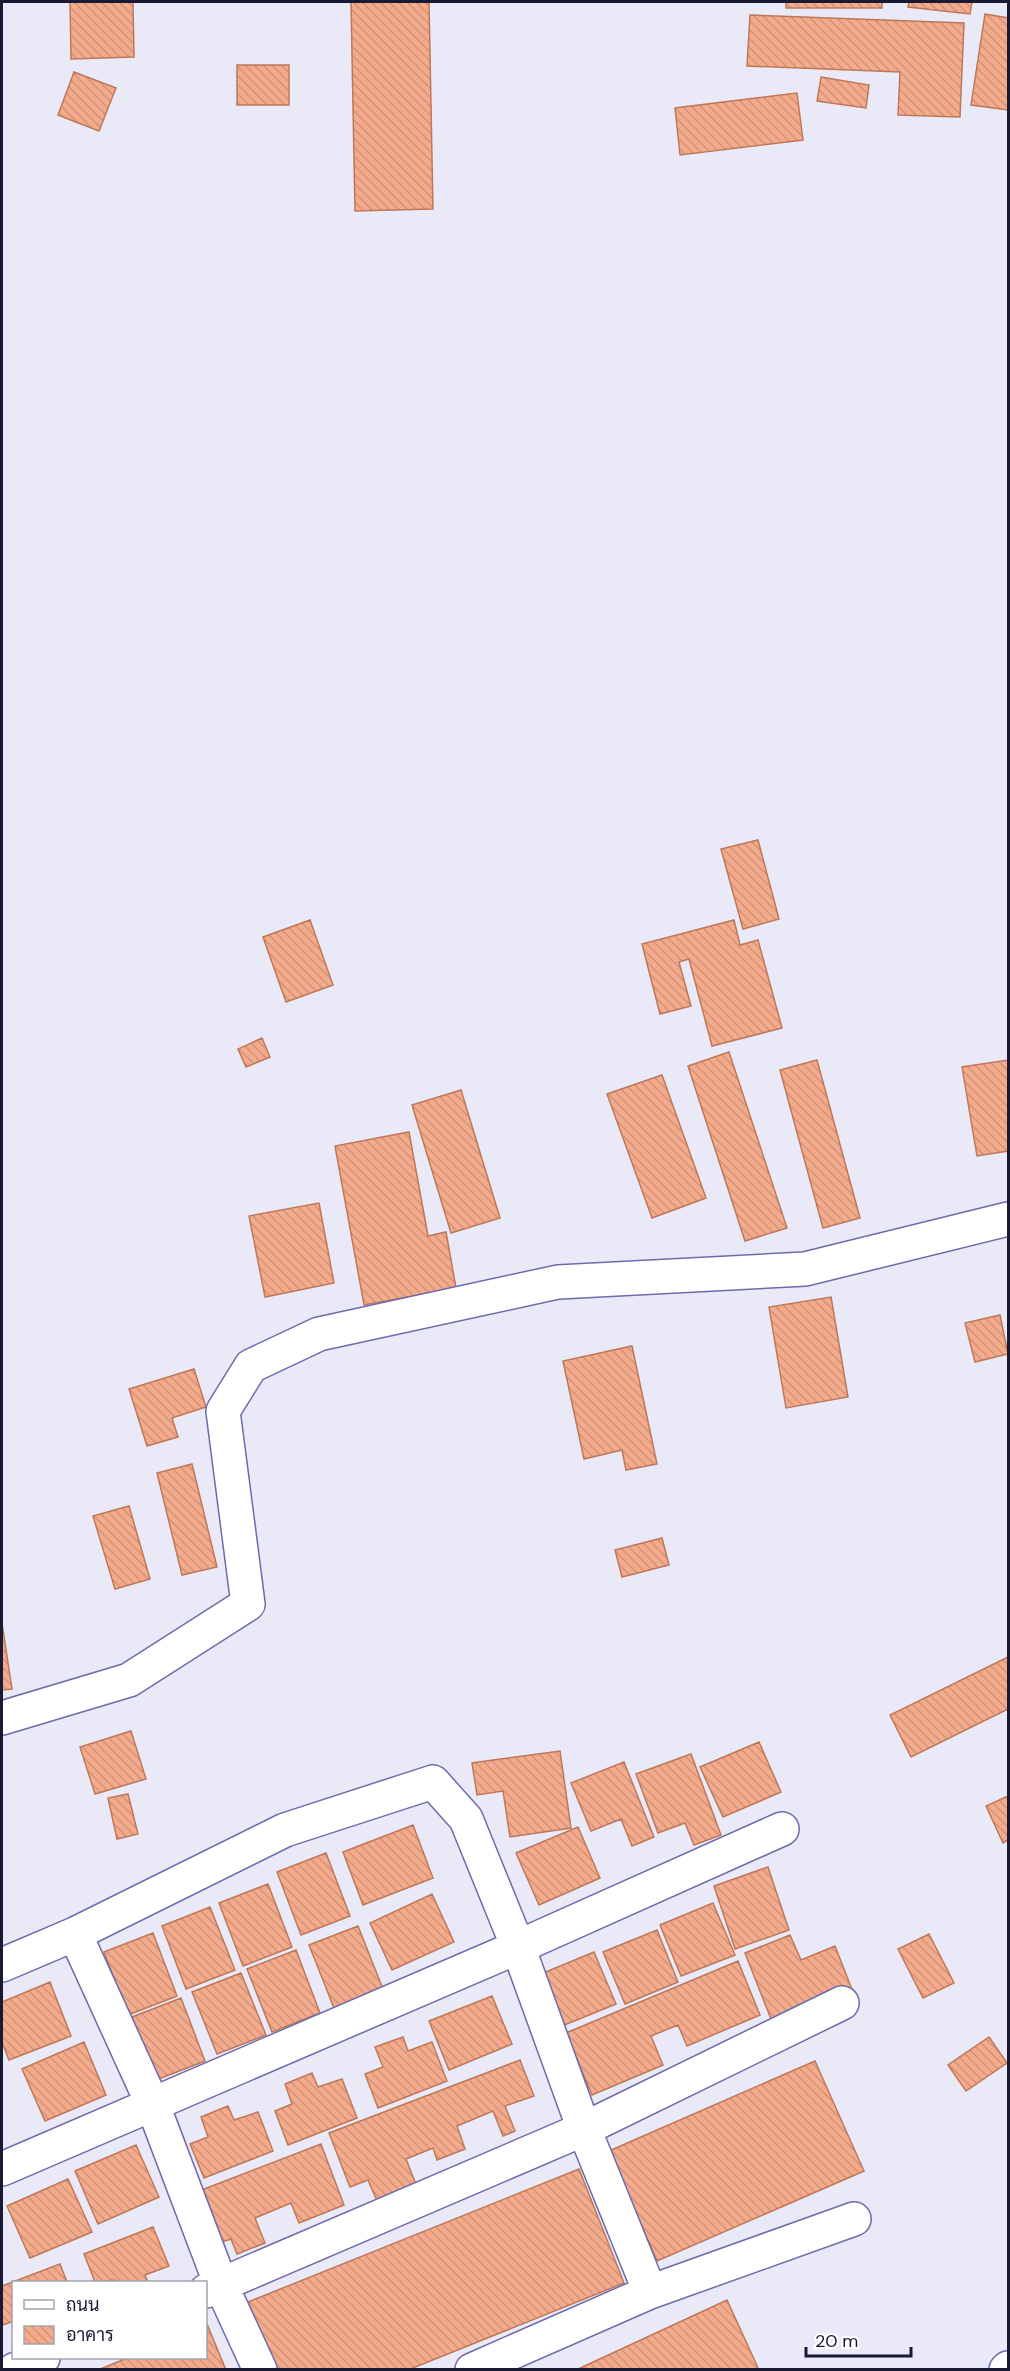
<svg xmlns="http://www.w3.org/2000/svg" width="1010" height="2371" viewBox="0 0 1010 2371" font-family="'DM Sans',Sarabun,sans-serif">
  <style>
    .building { fill: url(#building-back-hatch); stroke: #be7859; stroke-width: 1.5 }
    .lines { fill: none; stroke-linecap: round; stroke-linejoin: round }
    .minor-casing { stroke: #6d6bab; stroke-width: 36 }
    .minor { stroke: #fff; stroke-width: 33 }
  </style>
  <defs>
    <pattern id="building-back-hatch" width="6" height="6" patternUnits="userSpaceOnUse" patternTransform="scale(1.5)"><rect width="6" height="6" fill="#f4ab8c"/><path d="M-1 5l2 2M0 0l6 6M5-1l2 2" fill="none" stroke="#d19379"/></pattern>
  </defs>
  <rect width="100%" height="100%" fill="#e9e9f8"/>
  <path class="building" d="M 70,2 L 133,2 L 134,57 L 71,59 Z
    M 351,2 L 429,2 L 433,209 L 355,211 Z
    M 786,2 L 882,2 L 882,8 L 786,8 Z
    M 909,2 L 972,2 L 970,14 L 908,7 Z
    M 985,14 L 1008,18 L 1008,110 L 971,105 Z
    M 750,15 L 964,23 L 960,117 L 898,115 L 900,72 L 747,66 Z
    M 237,65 L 289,65 L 289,105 L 237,105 Z
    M 74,72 L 116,88 L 99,131 L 58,115 Z
    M 821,77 L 869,85 L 866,108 L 817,101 Z
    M 797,93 L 803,140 L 680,155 L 675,108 Z
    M 758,840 L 779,919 L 743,929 L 721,849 Z
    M 310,920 L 333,985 L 286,1002 L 263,937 Z
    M 734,920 L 740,945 L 758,940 L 782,1028 L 712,1046 L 689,959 L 679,962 L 691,1006 L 660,1014 L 642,944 Z
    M 262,1038 L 270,1057 L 246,1067 L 238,1049 Z
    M 729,1052 L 787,1228 L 745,1241 L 688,1066 Z
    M 817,1060 L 860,1218 L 823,1228 L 780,1070 Z
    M 1008,1060 L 1008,1151 L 977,1156 L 962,1067 Z
    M 662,1075 L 706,1198 L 652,1218 L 607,1094 Z
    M 461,1090 L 500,1218 L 451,1233 L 412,1105 Z
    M 409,1132 L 428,1236 L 446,1232 L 456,1288 L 364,1305 L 335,1146 Z
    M 319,1203 L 334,1283 L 265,1297 L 249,1216 Z
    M 831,1297 L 848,1397 L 786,1408 L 769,1307 Z
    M 1000,1315 L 1008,1354 L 975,1362 L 965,1323 Z
    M 632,1346 L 657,1464 L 626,1470 L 622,1450 L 584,1459 L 563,1361 Z
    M 194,1369 L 206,1407 L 172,1418 L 178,1437 L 147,1446 L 129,1389 Z
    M 192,1464 L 217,1567 L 182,1575 L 157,1473 Z
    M 129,1506 L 150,1579 L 115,1589 L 93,1516 Z
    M 662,1538 L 669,1565 L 622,1577 L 615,1550 Z
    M 2,1623 L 12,1689 L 2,1690 Z
    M 1008,1657 L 1008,1709 L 911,1757 L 890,1715 Z
    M 131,1731 L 146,1779 L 95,1794 L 80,1747 Z
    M 759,1742 L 781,1792 L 723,1817 L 700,1767 Z
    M 560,1751 L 571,1828 L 510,1837 L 503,1791 L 477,1795 L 472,1763 Z
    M 691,1754 L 721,1835 L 694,1845 L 685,1823 L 658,1833 L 636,1774 Z
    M 624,1762 L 654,1837 L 632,1846 L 621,1819 L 591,1831 L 571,1783 Z
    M 128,1794 L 138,1834 L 117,1839 L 108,1798 Z
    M 1008,1796 L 1008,1840 L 1003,1843 L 986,1806 Z
    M 413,1825 L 433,1878 L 363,1905 L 343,1852 Z
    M 578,1827 L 600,1878 L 539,1905 L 516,1853 Z
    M 326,1853 L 350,1916 L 301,1935 L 277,1872 Z
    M 768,1867 L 789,1930 L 735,1949 L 714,1886 Z
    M 268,1884 L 292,1947 L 243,1966 L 219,1903 Z
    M 432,1894 L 454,1942 L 392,1970 L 370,1923 Z
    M 713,1903 L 735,1955 L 681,1976 L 660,1925 Z
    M 210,1907 L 235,1970 L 186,1989 L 162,1926 Z
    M 358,1926 L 383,1989 L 334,2008 L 309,1945 Z
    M 657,1930 L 678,1982 L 625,2004 L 603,1952 Z
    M 153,1933 L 177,1996 L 128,2015 L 104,1952 Z
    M 929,1934 L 954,1983 L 923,1998 L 898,1949 Z
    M 790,1935 L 801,1960 L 835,1946 L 853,1992 L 773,2024 L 745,1953 Z
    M 296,1950 L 320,2013 L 272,2032 L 247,1969 Z
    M 594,1952 L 616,2004 L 562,2026 L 541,1974 Z
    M 738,1961 L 760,2015 L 687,2046 L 678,2025 L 651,2036 L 663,2065 L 592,2095 L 566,2033 Z
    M 241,1973 L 266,2035 L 217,2054 L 192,1992 Z
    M 50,1982 L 71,2036 L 9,2060 L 2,2042 L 2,2002 Z
    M 492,1996 L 512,2044 L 449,2070 L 429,2021 Z
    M 181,1998 L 205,2061 L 156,2080 L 132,2017 Z
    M 403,2037 L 408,2051 L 432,2042 L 447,2081 L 378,2108 L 365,2074 L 383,2067 L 375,2047 Z
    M 989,2037 L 1007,2063 L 966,2091 L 948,2065 Z
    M 84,2042 L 106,2095 L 45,2121 L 22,2069 Z
    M 520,2060 L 534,2096 L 505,2106 L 515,2131 L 503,2136 L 493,2111 L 457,2126 L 465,2149 L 437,2160 L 433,2148 L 406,2159 L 417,2187 L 378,2203 L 368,2180 L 350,2187 L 329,2133 Z
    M 815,2061 L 864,2171 L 657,2261 L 609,2151 Z
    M 312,2073 L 318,2087 L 342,2079 L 357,2118 L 288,2145 L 275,2111 L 292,2104 L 285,2084 Z
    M 228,2106 L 234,2120 L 258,2112 L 273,2151 L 204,2178 L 190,2144 L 208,2137 L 201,2117 Z
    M 321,2144 L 344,2205 L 299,2223 L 291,2203 L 255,2218 L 265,2243 L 237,2254 L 231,2239 L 219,2243 L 199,2191 Z
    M 136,2145 L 159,2197 L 98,2224 L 75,2171 Z
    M 579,2169 L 624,2283 L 408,2370 L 275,2370 L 248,2302 Z
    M 68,2179 L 92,2232 L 30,2258 L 7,2206 Z
    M 153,2227 L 169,2266 L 145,2275 L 148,2282 L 116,2282 L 115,2280 L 95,2282 L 84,2254 Z
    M 60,2264 L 67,2282 L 14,2282 L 14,2321 L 3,2325 L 2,2320 L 2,2286 Z
    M 727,2300 L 759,2370 L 576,2370 Z
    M 207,2324 L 226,2370 L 98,2370 L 127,2358 L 206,2358 Z"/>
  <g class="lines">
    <defs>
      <path id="minor" d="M 2,1718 L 129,1680 L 248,1604 L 223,1411 L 251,1366 L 319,1334 L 558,1282 L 805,1269 L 1008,1219
        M 75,1934 L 152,2103 L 221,2285 L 260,2370
        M 2,1965 L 75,1934 L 285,1830 L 433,1782 L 466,1819 L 518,1947 L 584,2129 L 650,2292
        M 2,2169 L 518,1947 L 782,1829
        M 206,2291 L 584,2129 L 842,2003
        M 14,2370 L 43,2358
        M 472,2370 L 650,2292 L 854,2219
        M 1006,2370 L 1008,2368"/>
    </defs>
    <use href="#minor" class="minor-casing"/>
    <use href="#minor" class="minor"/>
  </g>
  <rect width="1010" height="2371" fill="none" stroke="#1a1933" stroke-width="6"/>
  <rect x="12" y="2281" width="195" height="78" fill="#ffffff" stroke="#a3a3ad" stroke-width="1.5"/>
  <rect x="24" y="2300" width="30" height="9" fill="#ffffff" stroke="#a3a3ad" stroke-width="1.5"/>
  <text x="66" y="2311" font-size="18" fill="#1a1933">ถนน</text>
  <rect x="24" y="2326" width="30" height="18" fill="url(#building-back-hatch)" stroke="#a3a3ad" stroke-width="1.5"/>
  <text x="66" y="2341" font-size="18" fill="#1a1933">อาคาร</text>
  <path d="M806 2347v9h105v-9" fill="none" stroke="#1a1933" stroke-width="3"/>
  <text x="815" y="2347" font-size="18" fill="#1a1933" stroke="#ffffff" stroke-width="4.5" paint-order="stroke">20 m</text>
</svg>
